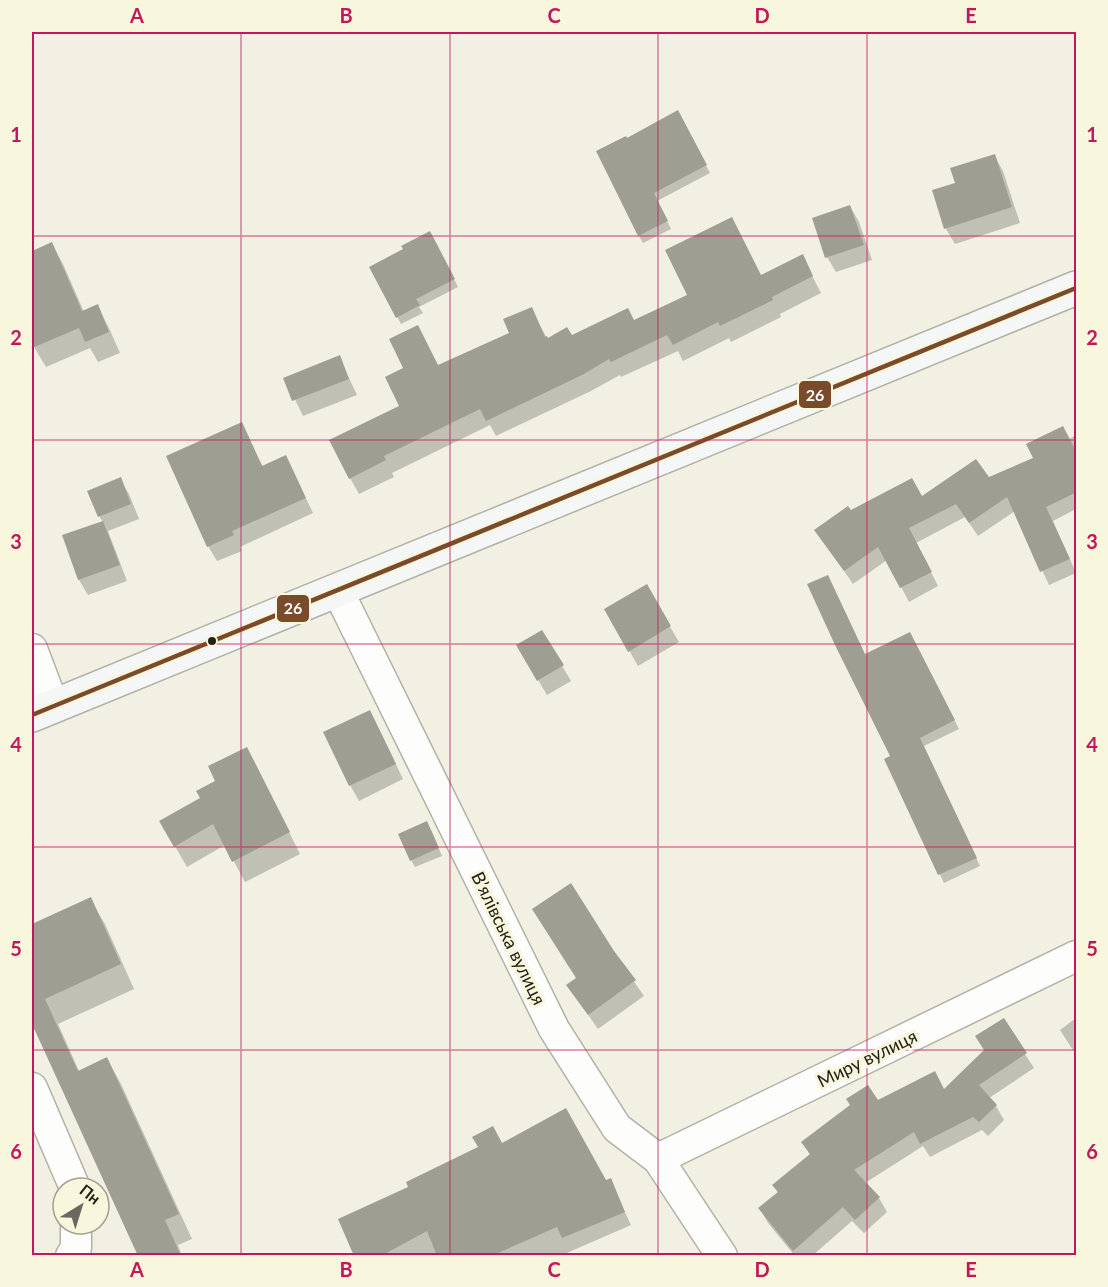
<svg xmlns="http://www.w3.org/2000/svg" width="1108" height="1287" viewBox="0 0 1108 1287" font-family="Lato,sans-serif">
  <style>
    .shadow { fill: #0003 }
    .building { fill: #9e9e92 }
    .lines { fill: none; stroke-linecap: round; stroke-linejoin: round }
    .street-casing { stroke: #b2b1a6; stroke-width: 33 }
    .secondary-casing { stroke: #b2b1a6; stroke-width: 36 }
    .street { stroke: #fdfdfb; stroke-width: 30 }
    .secondary { stroke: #f5f6f6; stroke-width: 33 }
    .bus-1-casing { stroke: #f8f6dc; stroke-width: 9 }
    .bus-1 { stroke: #7a4b2a; stroke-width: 4.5 }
    .grid { fill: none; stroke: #c2185b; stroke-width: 1.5; stroke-opacity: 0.55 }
    .bus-dot { fill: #222118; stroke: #f8f6dc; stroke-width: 2 }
    .labels { text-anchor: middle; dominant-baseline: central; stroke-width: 6; stroke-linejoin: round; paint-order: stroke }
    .street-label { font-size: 18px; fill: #222118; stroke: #f8f6dc }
    .line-badge { stroke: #f8f6dc; stroke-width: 2 }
    .badge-label { font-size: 16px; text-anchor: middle; font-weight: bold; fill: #fff }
    .neatline { fill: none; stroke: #c2185b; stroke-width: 2 }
    .grid-label { font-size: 20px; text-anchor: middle; font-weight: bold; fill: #c2185b }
  </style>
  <rect width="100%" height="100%" fill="#f2f0e2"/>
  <path class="shadow" d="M 677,112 L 710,173 L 657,201 L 671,229 L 643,243 L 639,236 L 627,139 Z
    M 994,155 L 1003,171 L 1020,223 L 955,244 L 946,229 L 934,191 L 957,184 Z
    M 850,206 L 859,222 L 872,260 L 836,272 L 827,257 Z
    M 434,240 L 458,287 L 419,307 L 423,313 L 401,324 L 371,268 Z
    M 52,244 L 63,264 L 84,312 L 97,306 L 108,326 L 120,353 L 98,362 L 90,348 L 46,367 L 34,347 L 32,349 L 32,253 Z
    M 802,256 L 821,293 L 780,314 L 781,317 L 731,342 L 729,338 L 683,361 L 678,351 L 621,377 L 620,375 L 591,391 L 496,436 L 490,425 L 392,473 L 394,477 L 359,494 L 350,478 L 401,406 L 438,367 L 511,333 L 531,309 L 548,340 L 571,337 L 634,322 L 761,276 Z
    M 339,357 L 357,395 L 303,416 L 285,379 Z
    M 241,423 L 263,467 L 286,457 L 313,513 L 240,547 L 242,551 L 217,561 L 208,546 Z
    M 1076,435 L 1076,509 L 1053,521 L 1076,573 L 1049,585 L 1015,511 L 978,536 L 965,517 L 916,543 L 938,586 L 909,602 L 887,560 L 853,584 L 816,530 L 850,512 L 922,498 L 988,479 L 1035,459 Z
    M 120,479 L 129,494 L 139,519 L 108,531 L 127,581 L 88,595 L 79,580 L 103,522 L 99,516 Z
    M 646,586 L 679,642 L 638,666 L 606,610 Z
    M 542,632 L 571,681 L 547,695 L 518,646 Z
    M 914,642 L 959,729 L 924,746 L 980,866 L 944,883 L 886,759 L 892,757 L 865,656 Z
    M 378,727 L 403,779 L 359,801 L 350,785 Z
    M 258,770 L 300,854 L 245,882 L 225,845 L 187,867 L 161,822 L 202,798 L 217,782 Z
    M 431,830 L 442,856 L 415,867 L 411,860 Z
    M 90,899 L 105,924 L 134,989 L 58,1024 L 79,1071 L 107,1059 L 121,1084 L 192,1239 L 178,1245 L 182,1256 L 142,1256 L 130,1236 L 32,1021 L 32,926 Z
    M 613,952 L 644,996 L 598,1029 L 568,986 Z
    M 1076,1018 L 1076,1055 L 1060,1030 Z
    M 1003,1020 L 1034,1068 L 989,1098 L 996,1106 L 1004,1120 L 988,1136 L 982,1130 L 930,1157 L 923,1146 L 865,1183 L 879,1198 L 887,1212 L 864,1233 L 852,1221 L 812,1256 L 795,1256 L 768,1223 L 760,1209 L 778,1193 L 774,1185 L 810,1155 L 803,1143 L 877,1102 L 944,1091 L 986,1051 Z
    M 502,1145 L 605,1182 L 610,1180 L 631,1225 L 560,1256 L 537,1256 L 535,1253 L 528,1256 L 356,1256 Z"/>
  <path class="building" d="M 678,110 L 707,165 L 654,193 L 668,221 L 638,236 L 596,151 L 626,136 L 627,138 Z
    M 995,154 L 1012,207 L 944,229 L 932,190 L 955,183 L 950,168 Z
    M 850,205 L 864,245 L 825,258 L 812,218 Z
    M 732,217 L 761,275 L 803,254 L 813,276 L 772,297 L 773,300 L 720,326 L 718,322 L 673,345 L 667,335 L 611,362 L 609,359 L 582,375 L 486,421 L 480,409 L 384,456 L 386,460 L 349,479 L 329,440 L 399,406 L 385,377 L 403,368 L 389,339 L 418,325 L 438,365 L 509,333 L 503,319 L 532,307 L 545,337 L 547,336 L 548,338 L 567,327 L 572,335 L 628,308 L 634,320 L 687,295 L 665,250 Z
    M 430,231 L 455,279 L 416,299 L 420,305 L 396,318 L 369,267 L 403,249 L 401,246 Z
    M 52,242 L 82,311 L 98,304 L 109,332 L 85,342 L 79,328 L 32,348 L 32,251 Z
    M 340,355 L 349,379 L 292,401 L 283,378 Z
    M 242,422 L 262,466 L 286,455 L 306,498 L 232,531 L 234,535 L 207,547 L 166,456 Z
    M 1063,426 L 1077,453 L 1077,492 L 1046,507 L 1070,559 L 1040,572 L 1007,497 L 969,523 L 956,504 L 909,528 L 932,572 L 900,588 L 878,547 L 844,571 L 814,530 L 848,506 L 851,510 L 912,478 L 922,496 L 976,459 L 989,477 L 1033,458 L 1026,444 Z
    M 121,477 L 131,504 L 98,517 L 87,491 Z
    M 103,521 L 120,565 L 78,580 L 62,535 Z
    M 828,575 L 865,654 L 910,632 L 955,720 L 920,738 L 977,858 L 938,875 L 884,759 L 890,756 L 835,645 L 807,584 Z
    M 647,584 L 671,626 L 628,652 L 604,609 Z
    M 542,630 L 564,665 L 537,681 L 516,645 Z
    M 370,710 L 396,764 L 349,786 L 323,732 Z
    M 247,747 L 290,832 L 232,862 L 213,824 L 174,847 L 159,821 L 200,798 L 196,791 L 215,781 L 208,766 Z
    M 427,821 L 439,848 L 410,861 L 398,834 Z
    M 571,883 L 614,951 L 636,980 L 588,1015 L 566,985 L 576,978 L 532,909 Z
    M 91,897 L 121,964 L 45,999 L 78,1071 L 107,1057 L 179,1214 L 165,1220 L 181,1256 L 138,1256 L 32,1024 L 32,924 Z
    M 1004,1018 L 1027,1053 L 979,1085 L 997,1105 L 979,1122 L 973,1117 L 920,1144 L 914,1132 L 854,1170 L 880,1197 L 855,1220 L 843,1207 L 793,1251 L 758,1208 L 778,1192 L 772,1185 L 810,1154 L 801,1142 L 850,1105 L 846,1099 L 868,1085 L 878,1100 L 935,1071 L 944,1089 L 984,1050 L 975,1036 Z
    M 566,1108 L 606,1180 L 611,1178 L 625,1212 L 562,1238 L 557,1227 L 491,1256 L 437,1256 L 427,1231 L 381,1256 L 354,1256 L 338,1219 L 408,1187 L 406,1182 L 478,1147 L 472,1137 L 493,1126 L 502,1143 Z"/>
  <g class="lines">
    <defs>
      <path id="street" d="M 338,591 L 554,1029 L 617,1128 L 658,1159 L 722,1256
        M 32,649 L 54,707
        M 32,1088 L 75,1188
        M 658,1159 L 1076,956
        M 71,1256 L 76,1248 L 76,1224"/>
      <path id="secondary" d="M 32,715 L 1076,288"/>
    </defs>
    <use href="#street" class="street-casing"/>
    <use href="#secondary" class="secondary-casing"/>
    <use href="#street" class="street"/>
    <use href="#secondary" class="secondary"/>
    <defs>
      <path id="bus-1" d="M 32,715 L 1076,288"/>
    </defs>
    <use href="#bus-1" class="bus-1-casing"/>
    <use href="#bus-1" class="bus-1"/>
  </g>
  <path class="grid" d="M 241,32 L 241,1256M 450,32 L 450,1256M 658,32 L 658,1256M 867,32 L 867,1256M 32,236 L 1076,236M 32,440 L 1076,440M 32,644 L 1076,644M 32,847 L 1076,847M 32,1050 L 1076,1050"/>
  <circle class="bus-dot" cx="212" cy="641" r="5"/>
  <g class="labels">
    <g class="street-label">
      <text transform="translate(509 938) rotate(64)">В’ялівська вулиця</text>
      <text transform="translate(867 1058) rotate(-26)">Миру вулиця</text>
    </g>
  </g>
  <g class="line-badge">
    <rect x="798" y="380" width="34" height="29" rx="6" fill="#7a4b2a"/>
    <rect x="276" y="594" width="34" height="29" rx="6" fill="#7a4b2a"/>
  </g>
  <g class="badge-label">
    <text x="815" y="401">26</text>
    <text x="293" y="614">26</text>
  </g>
  <rect width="1108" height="1287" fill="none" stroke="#f8f6dc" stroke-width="66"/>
  <g transform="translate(81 1206) rotate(38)"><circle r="28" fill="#f8f6dc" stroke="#a2a18e" stroke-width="1.5"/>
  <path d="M0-4.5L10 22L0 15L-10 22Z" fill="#6b695f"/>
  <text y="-9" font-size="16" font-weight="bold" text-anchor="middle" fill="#222118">Пн</text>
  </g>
  <rect x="33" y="33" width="1042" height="1221" class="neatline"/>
  <g class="grid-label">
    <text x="137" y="23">A</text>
    <text x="346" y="23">B</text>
    <text x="554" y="23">C</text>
    <text x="762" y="23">D</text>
    <text x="971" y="23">E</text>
    <text x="16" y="142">1</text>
    <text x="1092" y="142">1</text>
    <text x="16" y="345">2</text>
    <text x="1092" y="345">2</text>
    <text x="16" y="549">3</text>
    <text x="1092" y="549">3</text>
    <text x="16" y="752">4</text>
    <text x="1092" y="752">4</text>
    <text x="16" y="956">5</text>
    <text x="1092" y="956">5</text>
    <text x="16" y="1159">6</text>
    <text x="1092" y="1159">6</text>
    <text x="137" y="1277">A</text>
    <text x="346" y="1277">B</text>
    <text x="554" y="1277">C</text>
    <text x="762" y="1277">D</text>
    <text x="971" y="1277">E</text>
  </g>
</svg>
